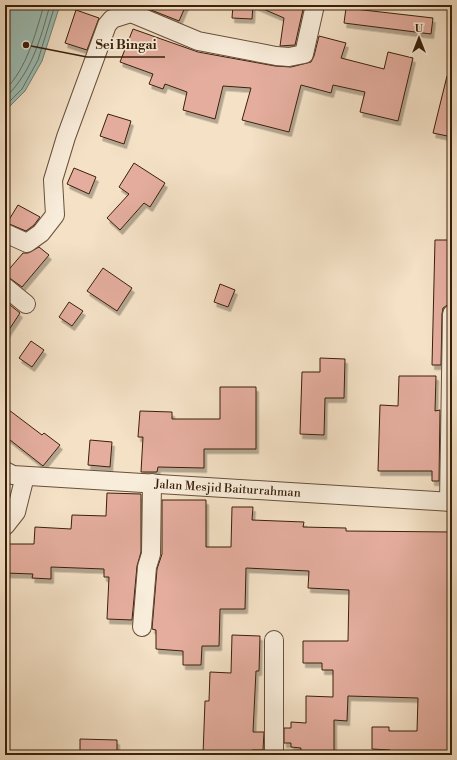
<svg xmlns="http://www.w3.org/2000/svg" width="457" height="760" viewBox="0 0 457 760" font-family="'Libre Bodoni',serif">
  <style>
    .water { fill: #9cbeb5; stroke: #757f71 }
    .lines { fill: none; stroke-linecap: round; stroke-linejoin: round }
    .shore { stroke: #6b6f60; stroke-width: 1 }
    .building { fill: #e4ad9e; stroke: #3a200b; filter: url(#shadow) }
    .minor-casing { stroke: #68503a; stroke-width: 20 }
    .minor { stroke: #f8ecda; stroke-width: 18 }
    .labels { text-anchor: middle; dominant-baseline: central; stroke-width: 3.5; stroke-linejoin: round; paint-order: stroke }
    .street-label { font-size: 12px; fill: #3a200b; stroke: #f8ecda }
    .leader { fill: none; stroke: #3a200b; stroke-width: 1.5 }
    .callout-dot { fill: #3a200b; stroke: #f8ecda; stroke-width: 1.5 }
    .callout-label { font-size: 13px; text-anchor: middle; font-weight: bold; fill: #3a200b; stroke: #f8ecda; stroke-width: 3.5; stroke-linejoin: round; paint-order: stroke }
  </style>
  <defs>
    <filter id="shadow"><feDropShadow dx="2.5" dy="4.5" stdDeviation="0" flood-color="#0004"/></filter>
  </defs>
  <rect width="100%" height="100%" fill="#f4e1c6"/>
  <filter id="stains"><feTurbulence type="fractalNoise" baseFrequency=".005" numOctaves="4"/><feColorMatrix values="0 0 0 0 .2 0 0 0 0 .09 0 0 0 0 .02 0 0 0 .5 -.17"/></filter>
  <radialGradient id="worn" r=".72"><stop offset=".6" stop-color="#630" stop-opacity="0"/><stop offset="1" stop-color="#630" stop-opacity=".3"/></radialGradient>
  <path class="water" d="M 5,5 L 60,5 L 42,61 L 25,91 L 5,111 Z"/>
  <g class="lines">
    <path class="shore" d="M 5,90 C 27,68 35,35 44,5
      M 5,98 C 32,72 40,40 50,5
      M 5,106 L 22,89 L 38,60 L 55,5"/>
  </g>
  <path class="building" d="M 146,5 L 186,5 L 179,21 L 146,8 Z
    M 233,5 L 253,5 L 252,19 L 232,18 Z
    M 254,5 L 304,5 L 295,45 L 280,46 L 284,18 Z
    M 346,8 L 433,18 L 431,34 L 344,23 Z
    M 76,10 L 99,18 L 87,50 L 65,43 Z
    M 133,29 L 198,52 L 275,66 L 291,67 L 311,62 L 314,56 L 319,36 L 346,43 L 341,58 L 384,69 L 388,52 L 413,58 L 398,121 L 360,112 L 365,92 L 333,85 L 331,93 L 301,85 L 289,132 L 242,120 L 251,88 L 223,86 L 215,119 L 183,110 L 187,92 L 165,84 L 163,89 L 149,84 L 153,74 L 120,62 Z
    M 447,76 L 452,77 L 452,137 L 433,133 Z
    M 108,114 L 131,121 L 124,144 L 100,136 Z
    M 134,163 L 165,183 L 150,207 L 144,203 L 120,230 L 107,218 L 129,194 L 119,187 Z
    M 74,168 L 96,177 L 89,194 L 67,184 Z
    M 18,205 L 40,217 L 34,225 L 26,231 L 7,223 Z
    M 435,240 L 451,240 L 449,304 L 443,308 L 442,314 L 441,365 L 432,365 Z
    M 39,247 L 49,255 L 22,287 L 11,279 L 5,277 L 5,274 L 23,253 L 28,253 Z
    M 103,268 L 132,288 L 117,311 L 87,291 Z
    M 220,284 L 235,290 L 228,307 L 214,302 Z
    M 5,301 L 20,313 L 5,336 Z
    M 69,302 L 83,311 L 72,326 L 59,317 Z
    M 31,341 L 44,350 L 32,367 L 19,358 Z
    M 320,358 L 345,359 L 344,398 L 325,398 L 324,435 L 300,434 L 302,372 L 320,372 Z
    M 399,376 L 436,376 L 435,411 L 440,410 L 439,481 L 432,481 L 432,471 L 378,471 L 380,405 L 398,406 Z
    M 220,387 L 256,387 L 256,449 L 204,449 L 204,468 L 158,467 L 157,472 L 141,472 L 143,437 L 138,437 L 140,411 L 172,412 L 172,419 L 220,419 Z
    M 5,407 L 42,435 L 44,433 L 60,445 L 43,466 L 5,436 Z
    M 90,440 L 112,442 L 110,467 L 88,465 Z
    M 107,493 L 141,494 L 141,552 L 137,566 L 132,620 L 107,619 L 109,577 L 104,577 L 104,569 L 51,567 L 51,579 L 32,578 L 33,574 L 5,573 L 5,544 L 34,544 L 35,527 L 71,529 L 72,515 L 106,516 Z
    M 162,500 L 206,500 L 206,547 L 231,547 L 232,507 L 253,507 L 252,520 L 304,522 L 303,527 L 346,528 L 346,531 L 452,532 L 452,755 L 390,755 L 390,750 L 372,749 L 372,727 L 389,727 L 389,731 L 417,731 L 418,698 L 348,696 L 347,721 L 334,720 L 334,755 L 300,755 L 301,748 L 291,747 L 291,743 L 284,743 L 284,728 L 291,728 L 291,722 L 306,723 L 306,696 L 333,697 L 333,670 L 322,670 L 322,663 L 303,663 L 303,641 L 348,641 L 349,590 L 308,588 L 309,571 L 246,568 L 245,609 L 220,609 L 219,646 L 202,646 L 201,665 L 183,665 L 183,651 L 156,649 L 156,630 L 152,629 L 157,569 L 162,554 Z
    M 232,635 L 260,636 L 259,671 L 256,671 L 253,732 L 264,732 L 263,750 L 252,750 L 252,755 L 203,755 L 205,701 L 209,701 L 210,672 L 231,673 Z
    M 80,739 L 117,740 L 117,755 L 80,755 Z"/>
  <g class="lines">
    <defs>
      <g id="minor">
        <path d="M 131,13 L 198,41 L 276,56 L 289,57 L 304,54 L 315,5"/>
        <path d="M 5,233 L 27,243 L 41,233 L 55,215 L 53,180 L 66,137 L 107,25 L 112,19 L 131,13 L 136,5"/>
        <path d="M 5,287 L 26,304"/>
        <path id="s1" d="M 5,471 L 13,475 L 452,502"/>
        <path d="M 449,502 L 452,314"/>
        <path d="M 5,526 L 16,512 L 25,476"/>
        <path d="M 142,627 L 147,567 L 151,554 L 152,483"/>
        <path d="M 274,640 L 274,755"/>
      </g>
    </defs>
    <use href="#minor" class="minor-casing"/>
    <use href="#minor" class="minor"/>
  </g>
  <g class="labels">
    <g class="street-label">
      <text stroke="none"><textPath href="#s1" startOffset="224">Jalan Mesjid Baiturrahman</textPath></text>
    </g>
  </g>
  <path class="leader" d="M26 45L87 57H165"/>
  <circle class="callout-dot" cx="26" cy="45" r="4"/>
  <g class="callout-label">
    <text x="126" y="49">Sei Bingai</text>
  </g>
  <rect width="457" height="760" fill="none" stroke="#f4e1c6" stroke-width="20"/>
  <rect x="6" y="6" width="445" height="748" fill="none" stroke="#3a200b" stroke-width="2"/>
  <rect x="10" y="10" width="437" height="740" fill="none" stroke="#3a200b"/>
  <g transform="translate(419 38)" stroke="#f8ecda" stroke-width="3" paint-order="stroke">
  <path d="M0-3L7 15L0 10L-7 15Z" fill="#3a200b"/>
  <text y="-6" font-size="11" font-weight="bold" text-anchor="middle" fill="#3a200b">U</text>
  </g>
  <rect width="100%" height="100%" filter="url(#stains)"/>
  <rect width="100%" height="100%" fill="url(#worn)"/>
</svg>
